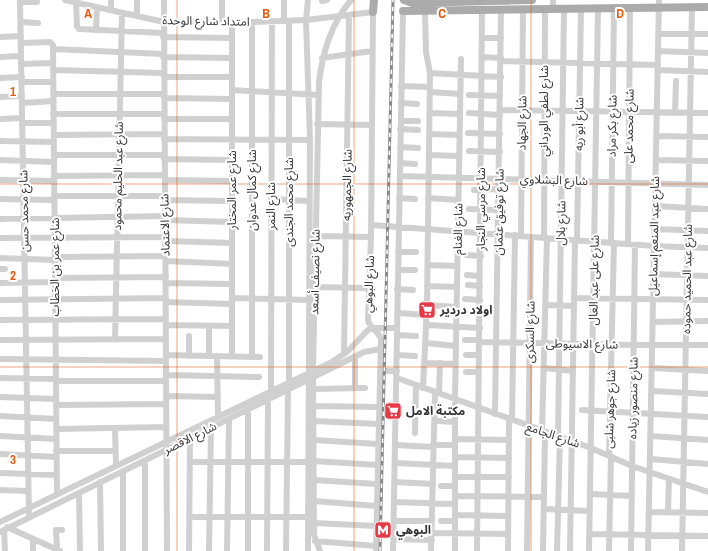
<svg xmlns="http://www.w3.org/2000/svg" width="708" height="551" viewBox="0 0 708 551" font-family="'Archivo Narrow','Noto Sans Arabic',sans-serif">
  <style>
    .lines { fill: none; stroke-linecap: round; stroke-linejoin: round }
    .minor { stroke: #d0d0d0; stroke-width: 6 }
    .major { stroke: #ababab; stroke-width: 8 }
    .rail-casing { stroke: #888; stroke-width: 3 }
    .rail { stroke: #fff; stroke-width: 1.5; stroke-dasharray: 4.5; stroke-linecap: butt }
    .grid { fill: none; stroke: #e8590c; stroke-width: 1; stroke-opacity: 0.55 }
    .labels { text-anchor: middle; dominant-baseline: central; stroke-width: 4; stroke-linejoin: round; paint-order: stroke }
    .street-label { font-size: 12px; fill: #333; stroke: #fff }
    .poi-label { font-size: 12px; font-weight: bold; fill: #333; stroke: #fff; text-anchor: start }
    .grid-label { font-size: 13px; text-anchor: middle; font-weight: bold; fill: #e8590c; stroke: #fff; stroke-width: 4; stroke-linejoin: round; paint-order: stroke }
  </style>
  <rect width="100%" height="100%" fill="#fff"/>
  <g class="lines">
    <path class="minor" d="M 20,0 L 29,517
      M 65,0 L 164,22 L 232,23 L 306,20 L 373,12 L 371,237 L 368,320 C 370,329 378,330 381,339 L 376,551
      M 111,0 L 111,10
      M 137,0 L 137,16
      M 164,0 L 167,551
      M 284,0 L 284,21
      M 553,0 L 553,9
      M 322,1 L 327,0
      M 20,2 L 37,2
      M 76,3 L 77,26 L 79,29 L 163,33
      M 21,22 L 38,23
      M 222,23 L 222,0
      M 96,30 L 97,7
      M 659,34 L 708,34
      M 0,37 L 21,36
      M 163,37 L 232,38
      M 482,38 L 501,38
      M 21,43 L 50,42 L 53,45 L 57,494
      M 53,49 L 163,54
      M 658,51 L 708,53
      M 0,57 L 21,56
      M 163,57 L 232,58
      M 482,57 L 501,58
      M 322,58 L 372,51
      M 501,61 L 658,65
      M 21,64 L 53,63
      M 53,70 L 163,73
      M 658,70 L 708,72
      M 430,73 L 501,77
      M 164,77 L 232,77
      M 0,78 L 22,77
      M 22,82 L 53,82
      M 401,86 L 429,87
      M 232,90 L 318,95
      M 430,92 L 460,94
      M 53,94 L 164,94
      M 469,95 L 500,96
      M 0,97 L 22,96
      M 164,98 L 232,99
      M 22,103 L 53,101
      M 401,103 L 417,104
      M 500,110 L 708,113
      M 429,113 L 460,114
      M 469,113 L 500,115
      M 675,113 L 676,81
      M 53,114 L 164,114
      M 0,119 L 22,118
      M 164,119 L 232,119
      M 401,121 L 418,121
      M 22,123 L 53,123
      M 317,124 L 372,125
      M 400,129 L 418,130
      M 468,133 L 500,134
      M 429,134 L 459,135
      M 54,135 L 164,134
      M 656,136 L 708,137
      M 164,139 L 310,140
      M 0,141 L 54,142
      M 400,147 L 418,148
      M 469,151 L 500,152
      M 54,155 L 164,155
      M 429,155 L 459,156
      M 164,159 L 232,160
      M 0,160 L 54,162
      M 656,160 L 708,161
      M 400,163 L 415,164
      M 54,176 L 165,175
      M 400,176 L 708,185
      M 0,180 L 54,181
      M 165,180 L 232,181
      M 474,190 L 499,189
      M 54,196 L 165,196
      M 399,198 L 415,199
      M 428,198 L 458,200
      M 0,199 L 54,200
      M 271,199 L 309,201
      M 165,200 L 232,201
      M 655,206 L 708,209
      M 469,209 L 499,210
      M 0,219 L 165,216
      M 165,220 L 232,222
      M 371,225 L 654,246 L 708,248
      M 654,229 L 708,231
      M 315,236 L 371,237
      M 521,236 L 523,9
      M 0,238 L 165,237
      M 544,238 L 545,9
      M 577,240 L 581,8
      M 166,241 L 232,243
      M 611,243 L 614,8
      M 628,244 L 630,8
      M 398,252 L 416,252
      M 466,255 L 481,256
      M 55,257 L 166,256
      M 0,258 L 55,260
      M 166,261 L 232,264
      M 428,265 L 457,266
      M 0,269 L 5,269
      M 398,270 L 415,270
      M 653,274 L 708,276
      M 467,275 L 480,276
      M 55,278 L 166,277
      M 0,283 L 55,282
      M 166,283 L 232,284
      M 468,285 L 480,286
      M 427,286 L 457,287
      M 314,287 L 370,288
      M 397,289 L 413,290
      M 232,298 L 309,300
      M 574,298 L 708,300
      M 465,299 L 480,300
      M 0,300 L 166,298
      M 166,302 L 232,304
      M 427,305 L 457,307
      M 545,305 L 574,306
      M 397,313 L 427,315
      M 0,320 L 166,319
      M 653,322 L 708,321
      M 166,325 L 232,326
      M 427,325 L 480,328
      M 209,326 L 209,356
      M 397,335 L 416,336
      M 189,336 L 189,356
      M 0,340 L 166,339
      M 115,340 L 122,13
      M 465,340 L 479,340
      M 479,342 L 634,345 L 708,345
      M 426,343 L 456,346
      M 344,354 L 349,16
      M 166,355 L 260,357
      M 397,355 L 415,356
      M 466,355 L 479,355
      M 217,356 L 218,417
      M 232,356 L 232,23
      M 252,357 L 252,22
      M 355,357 L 355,388
      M 0,359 L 166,361
      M 425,363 L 456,364
      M 544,368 L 573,371
      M 652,368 L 708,371
      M 380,371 L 397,371
      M 466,372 L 479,372
      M 166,375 L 259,377
      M 0,378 L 56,379
      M 397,378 L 591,448 L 632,466 L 708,492
      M 56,381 L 166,381
      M 289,383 L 289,21
      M 423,388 L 427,305 L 430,73 L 426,52 L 425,11
      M 313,389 L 365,388
      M 271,391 L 272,22
      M 652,391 L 708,394
      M 439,393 L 440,363
      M 166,396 L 218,397
      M 0,397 L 56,399
      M 56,405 L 166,404
      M 313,406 L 378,407
      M 248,410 L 248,551
      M 582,410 L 708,417
      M 495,414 L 501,10
      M 0,416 L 56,419
      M 512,420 L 515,235
      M 313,421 L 378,424
      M 439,421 L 455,422
      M 115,428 L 116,466
      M 56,429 L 166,427
      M 542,432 L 547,238
      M 415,433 L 416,385
      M 0,436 L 56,439
      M 651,436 L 708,440
      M 558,437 L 564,9
      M 455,439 L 509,440
      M 314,440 L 377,444
      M 395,445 L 433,447
      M 433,445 L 455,445
      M 56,451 L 115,451
      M 0,454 L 56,457
      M 609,456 L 614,243
      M 455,457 L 509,458
      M 651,459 L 708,464
      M 314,461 L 377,465
      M 190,462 L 308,462
      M 395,463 L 455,466
      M 0,473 L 57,475
      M 455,477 L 509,477
      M 314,480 L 376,484
      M 100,482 L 101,551
      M 395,482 L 433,484
      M 441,486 L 455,486
      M 0,490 L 28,491
      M 79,493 L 80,551
      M 590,494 L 632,496
      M 455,496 L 544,497
      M 314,501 L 376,506
      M 394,502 L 455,504
      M 544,509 L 590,511
      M 650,512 L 708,513
      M 668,512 L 669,479
      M 455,515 L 508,516
      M 189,517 L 308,517
      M 394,521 L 432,521
      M 441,521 L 455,521
      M 0,522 L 332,362 L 348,351 L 368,330 L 373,328 L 397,328
      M 314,523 L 376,526
      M 7,527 L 60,551
      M 4,530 L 5,551
      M 0,532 L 364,352 L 381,349
      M 432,533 L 508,534
      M 590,534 L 708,536
      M 33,539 L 33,551
      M 394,539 L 432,540
      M 315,541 L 376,546
      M 57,549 L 56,530 L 62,530
      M 123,551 L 123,471
      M 145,551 L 145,460
      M 189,551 L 190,438
      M 209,551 L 211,428
      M 227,551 L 229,419
      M 267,551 L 268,400
      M 286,551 L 288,390
      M 308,551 L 310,140 L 306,20 L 308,0
      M 320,551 L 314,535 L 313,371 L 319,82 C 323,51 331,24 351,0
      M 393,551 L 403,11
      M 431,551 L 435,392
      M 455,551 L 455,399 L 461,59
      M 477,551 L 482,10
      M 508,551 L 509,419
      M 527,551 L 531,237
      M 543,551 L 545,433
      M 557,551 L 560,438
      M 570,551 L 575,240
      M 589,551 L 598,8
      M 609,551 L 611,456
      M 631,551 L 635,245
      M 648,551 L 659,0
      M 682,551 L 692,7"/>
    <path class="major" d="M 404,0 L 412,3 L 532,0
      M 403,11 L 708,7
      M 373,12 L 374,0"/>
    <defs>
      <path id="rail" d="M 380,551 L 393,0"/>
    </defs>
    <use href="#rail" class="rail-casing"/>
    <use href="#rail" class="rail"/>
  </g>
  <path class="grid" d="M 177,0 L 177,551M 354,0 L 354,551M 531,0 L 531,551M 0,184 L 708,184M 0,367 L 708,367"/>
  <defs>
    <symbol id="supermarket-square" viewBox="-11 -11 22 22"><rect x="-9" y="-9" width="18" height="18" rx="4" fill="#e63946" stroke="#fff"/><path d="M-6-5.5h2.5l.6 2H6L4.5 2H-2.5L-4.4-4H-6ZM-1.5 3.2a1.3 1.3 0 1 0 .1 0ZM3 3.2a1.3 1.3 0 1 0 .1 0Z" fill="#fff"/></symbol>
    <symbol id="metro-square" viewBox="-11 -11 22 22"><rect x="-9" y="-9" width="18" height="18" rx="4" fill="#e63946" stroke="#fff"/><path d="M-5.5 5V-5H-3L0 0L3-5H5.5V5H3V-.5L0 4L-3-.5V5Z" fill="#fff"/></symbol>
  </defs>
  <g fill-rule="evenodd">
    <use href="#supermarket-square" x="417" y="300" width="20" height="20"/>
    <use href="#supermarket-square" x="383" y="401" width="20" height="20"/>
    <use href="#metro-square" x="373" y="520" width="20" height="20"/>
  </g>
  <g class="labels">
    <g class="street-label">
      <text transform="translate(206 21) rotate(1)">امتداد شارع الوحدة</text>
      <text transform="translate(544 111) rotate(-90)">شارع لطفي الورداني</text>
      <text transform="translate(522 123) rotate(-89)">شارع الجهاد</text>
      <text transform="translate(579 124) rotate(-89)">شارع أبو ريه</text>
      <text transform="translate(612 126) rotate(-89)">شارع بكر مراد</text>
      <text transform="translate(629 126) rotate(-89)">شارع محمد على</text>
      <text transform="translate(118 176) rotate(-89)">شارع عبد الحليم محمود</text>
      <text transform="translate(554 180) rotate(2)">شارع البشلاوي</text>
      <text transform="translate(347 185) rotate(-89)">شارع الجمهوريه</text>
      <text transform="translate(232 190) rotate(-90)">شارع عمر المختار</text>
      <text transform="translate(252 190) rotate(-90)">شارع كمال عدوان</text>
      <text transform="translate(289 202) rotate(-90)">شارع محمد الجندى</text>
      <text transform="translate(271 206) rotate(-90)">شارع النمر</text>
      <text transform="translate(481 209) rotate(-90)">شارع مرسي النجار</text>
      <text transform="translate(24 211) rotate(-91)">شارع محمد حسن</text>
      <text transform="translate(499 212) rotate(-89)">شارع توفيق عثمان</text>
      <text transform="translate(561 223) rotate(-89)">شارع بلال</text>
      <text transform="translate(165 225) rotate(-91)">شارع الاعتماد</text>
      <text transform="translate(458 229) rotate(-89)">شارع الغنام</text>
      <text transform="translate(654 236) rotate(-89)">شارع عبد المنعم إسماعيل</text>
      <text transform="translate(55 267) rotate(-90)">شارع عمر بن الخطاب</text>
      <text transform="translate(315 272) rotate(-89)">شارع نصيف أسعد</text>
      <text transform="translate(687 279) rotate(-89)">شارع عبد الحميد حموده</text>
      <text transform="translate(594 280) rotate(-89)">شارع على عبد العال</text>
      <text transform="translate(369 284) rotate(-88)">شارع البوهي</text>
      <text transform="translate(530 332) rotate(-89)">شارع السكرى</text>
      <text transform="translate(582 344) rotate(1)">شارع الاسيوطى</text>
      <text transform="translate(633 398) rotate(-89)">شارع منصور زياده</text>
      <text transform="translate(610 409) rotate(-88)">شارع جوهر شلبى</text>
      <text transform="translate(553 435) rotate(19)">شارع الجامع</text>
      <text transform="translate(190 438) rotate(-26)">شارع الاقصر</text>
    </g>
    <g class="poi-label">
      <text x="440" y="310">اولاد دردير</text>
      <text x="406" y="411">مكتبة الامل</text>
      <text x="396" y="530">البوهي</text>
    </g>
  </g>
  <g class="grid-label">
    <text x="88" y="18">A</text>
    <text x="266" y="18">B</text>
    <text x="442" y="18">C</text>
    <text x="620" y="18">D</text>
    <text x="13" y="96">1</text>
    <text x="13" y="280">2</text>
    <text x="13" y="464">3</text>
  </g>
</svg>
